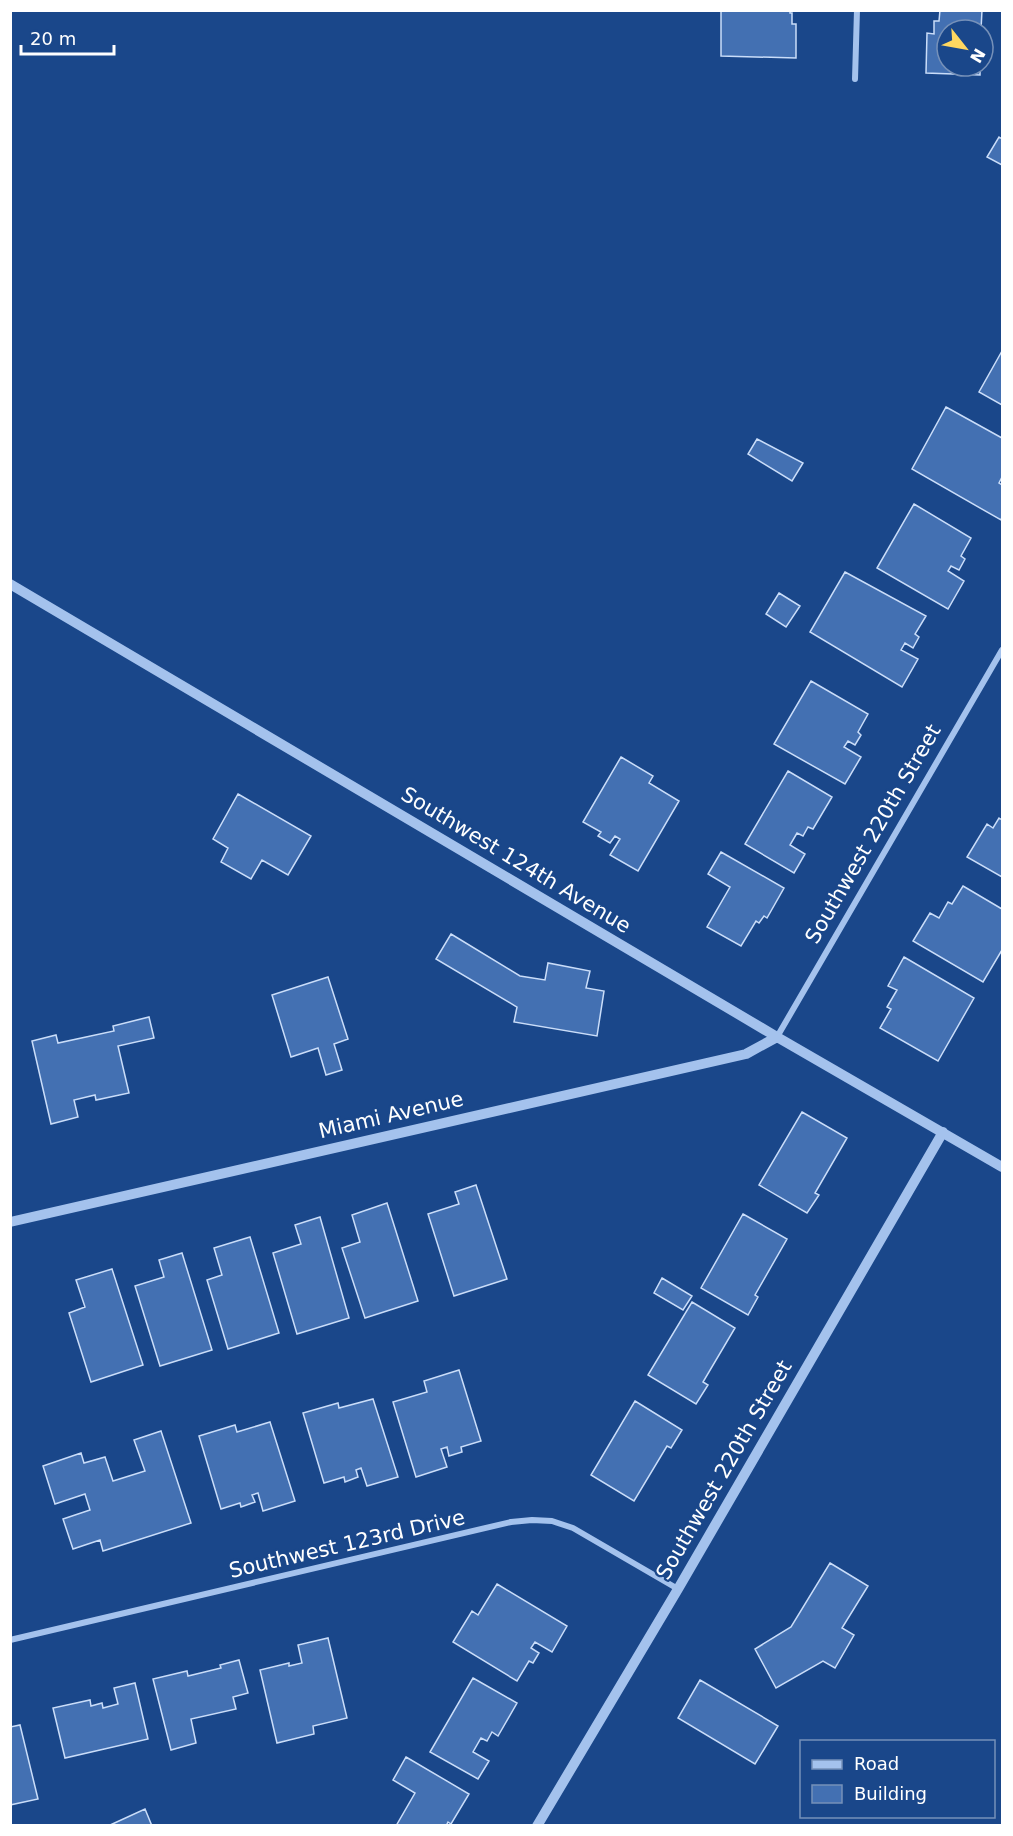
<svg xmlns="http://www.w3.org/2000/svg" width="1013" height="1836" viewBox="0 0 1013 1836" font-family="'DejaVu Sans',sans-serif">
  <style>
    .building { fill: #4370b2; stroke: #caddf9; stroke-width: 1.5 }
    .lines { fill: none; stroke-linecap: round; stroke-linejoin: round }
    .minor { stroke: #a4c2ed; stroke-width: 6 }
    .tertiary { stroke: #a4c2ed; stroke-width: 10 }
    .labels { text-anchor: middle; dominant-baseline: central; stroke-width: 4.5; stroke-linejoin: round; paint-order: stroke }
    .street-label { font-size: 21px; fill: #fff; stroke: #1a478a }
  </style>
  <rect width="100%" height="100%" fill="#1a478a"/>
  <path class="building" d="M 721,10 L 790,10 L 790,13 L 792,13 L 792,24 L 796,24 L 796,58 L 721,56 Z
    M 940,10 L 982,10 L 981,30 L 947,30 L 947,66 L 980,66 L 980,75 L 926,73 L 927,33 L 934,34 L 934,21 L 939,21 Z
    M 999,137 L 1002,139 L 1002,165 L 987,157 Z
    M 1002,351 L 1002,405 L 979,392 Z
    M 946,407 L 1002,438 L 1002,477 L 999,483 L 1002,485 L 1002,517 L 1001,520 L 912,469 Z
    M 757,439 L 803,463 L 792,481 L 748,454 Z
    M 914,504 L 971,538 L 961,556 L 965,559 L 959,570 L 951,566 L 948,571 L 964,581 L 948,609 L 877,568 Z
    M 845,572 L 926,616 L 915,634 L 919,637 L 913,648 L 905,643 L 901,650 L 918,659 L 902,687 L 810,632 Z
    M 779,593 L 800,606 L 786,627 L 766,614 Z
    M 811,681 L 868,714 L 858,732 L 861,735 L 855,745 L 848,741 L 844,747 L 861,757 L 845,784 L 774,744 Z
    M 621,757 L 653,776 L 649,783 L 679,801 L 638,871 L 610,855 L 620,839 L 615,836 L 610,843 L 598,836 L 601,832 L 583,822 Z
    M 788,771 L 832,797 L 813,829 L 808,827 L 803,836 L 797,833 L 790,845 L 805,854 L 794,873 L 745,844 Z
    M 238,794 L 311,836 L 288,875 L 262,860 L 251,879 L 221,862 L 228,848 L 213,839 Z
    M 999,818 L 1002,820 L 1002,877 L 967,857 L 987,824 L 993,828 Z
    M 721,852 L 784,888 L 767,918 L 764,916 L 759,923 L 756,921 L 741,946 L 707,927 L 730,887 L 708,874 Z
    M 963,886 L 1002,909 L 1002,950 L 983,982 L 913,941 L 930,913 L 939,918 L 948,902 L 952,904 Z
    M 451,934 L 520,976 L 545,980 L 548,963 L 590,971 L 586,988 L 604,991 L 597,1036 L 514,1022 L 517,1007 L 436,959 Z
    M 904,957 L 974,998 L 938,1061 L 880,1028 L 891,1009 L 887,1007 L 897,990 L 888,986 Z
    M 328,977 L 348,1039 L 334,1044 L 342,1070 L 326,1075 L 318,1048 L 291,1057 L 272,995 Z
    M 149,1017 L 154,1038 L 118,1046 L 129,1093 L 96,1100 L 95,1095 L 74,1100 L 78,1117 L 51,1124 L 32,1041 L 56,1035 L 58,1043 L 114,1031 L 113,1026 Z
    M 802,1112 L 847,1138 L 815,1193 L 819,1195 L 807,1213 L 759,1185 Z
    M 476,1185 L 507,1279 L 454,1296 L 428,1214 L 459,1204 L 455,1192 Z
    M 387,1203 L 418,1301 L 365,1318 L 342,1248 L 360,1242 L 352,1215 Z
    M 743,1214 L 787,1239 L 755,1295 L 758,1297 L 748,1315 L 701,1288 Z
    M 320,1217 L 349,1318 L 297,1334 L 273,1253 L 301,1244 L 295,1225 Z
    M 250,1237 L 279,1333 L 228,1349 L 207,1280 L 222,1275 L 214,1248 Z
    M 182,1253 L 212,1350 L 160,1366 L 135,1286 L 164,1277 L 159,1260 Z
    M 112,1269 L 143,1365 L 91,1382 L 69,1313 L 85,1307 L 76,1280 Z
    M 662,1278 L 692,1296 L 683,1310 L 654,1293 Z
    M 692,1302 L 735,1328 L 703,1382 L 708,1385 L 696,1404 L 648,1375 Z
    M 459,1370 L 481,1441 L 461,1447 L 462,1452 L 449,1456 L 447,1447 L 441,1449 L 447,1467 L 416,1477 L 393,1402 L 427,1392 L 424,1381 Z
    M 373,1399 L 398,1477 L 367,1486 L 361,1468 L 356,1470 L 358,1477 L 345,1482 L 344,1477 L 324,1483 L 303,1413 L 338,1403 L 339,1408 Z
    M 635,1401 L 682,1430 L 671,1448 L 667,1446 L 634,1501 L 591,1475 Z
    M 270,1422 L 295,1501 L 263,1511 L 258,1493 L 252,1495 L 255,1502 L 241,1507 L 240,1503 L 221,1509 L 199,1436 L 235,1425 L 237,1432 Z
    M 161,1431 L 191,1523 L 103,1551 L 100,1540 L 73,1549 L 63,1519 L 90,1510 L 85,1494 L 55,1504 L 43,1466 L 81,1453 L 84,1463 L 105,1457 L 113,1481 L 145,1471 L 134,1440 Z
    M 830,1563 L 868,1586 L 842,1628 L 854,1635 L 835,1668 L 823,1661 L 776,1688 L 755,1649 L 791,1627 Z
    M 497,1584 L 567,1626 L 552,1652 L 535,1642 L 531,1648 L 539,1653 L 533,1663 L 529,1661 L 517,1681 L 453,1642 L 472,1611 L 478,1615 Z
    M 328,1638 L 347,1718 L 313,1726 L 314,1734 L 277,1743 L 260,1670 L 289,1663 L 289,1666 L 302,1663 L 298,1645 Z
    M 239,1660 L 248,1693 L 233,1697 L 236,1709 L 191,1719 L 196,1743 L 171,1750 L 153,1679 L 187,1671 L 188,1676 L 221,1668 L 220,1665 Z
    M 473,1678 L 517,1703 L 498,1736 L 492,1732 L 487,1741 L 481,1738 L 473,1752 L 489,1761 L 478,1779 L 430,1752 Z
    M 700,1680 L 778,1726 L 755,1764 L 678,1718 Z
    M 135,1683 L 148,1739 L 65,1758 L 53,1708 L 90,1700 L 91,1706 L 102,1703 L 103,1708 L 118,1704 L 114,1688 Z
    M 20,1725 L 38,1799 L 10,1805 L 10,1727 Z
    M 406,1757 L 469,1794 L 451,1824 L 448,1822 L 446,1826 L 396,1826 L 415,1793 L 393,1780 Z
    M 145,1809 L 152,1826 L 108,1826 Z"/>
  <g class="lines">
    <path class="minor" d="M 855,79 L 857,10
      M 777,1037 L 1002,650
      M 10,1640 L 511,1522 L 532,1520 L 552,1521 L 573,1528 L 678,1589"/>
    <path class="tertiary" d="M 10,584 L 777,1037 L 1002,1167
      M 10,1222 L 746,1054 L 777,1037
      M 537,1826 L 678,1589 L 943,1132"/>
  </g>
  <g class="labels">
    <g class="street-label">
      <text transform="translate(873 834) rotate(-60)">Southwest 220th Street</text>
      <text transform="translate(516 860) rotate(31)">Southwest 124th Avenue</text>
      <text transform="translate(391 1115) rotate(-13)">Miami Avenue</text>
      <text transform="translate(724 1470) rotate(-60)">Southwest 220th Street</text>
      <text transform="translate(347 1544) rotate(-13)">Southwest 123rd Drive</text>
    </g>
  </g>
  <rect width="1013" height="1836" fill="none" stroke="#ffffff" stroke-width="24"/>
  <rect x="800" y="1740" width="195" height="78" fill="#1a478a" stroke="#7691b9" stroke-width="1.5"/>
  <rect x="812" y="1760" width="30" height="9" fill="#a4c2ed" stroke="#7691b9" stroke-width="1.5"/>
  <text x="854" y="1770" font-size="18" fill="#ffffff">Road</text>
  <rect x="812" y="1785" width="30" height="18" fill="#4370b2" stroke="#7691b9" stroke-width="1.5"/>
  <text x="854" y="1800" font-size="18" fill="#ffffff">Building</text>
  <g transform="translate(965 48) rotate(121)"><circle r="28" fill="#1a478a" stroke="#7691b9" stroke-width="1.5"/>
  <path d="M0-4.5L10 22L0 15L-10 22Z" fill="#ffd760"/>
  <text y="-9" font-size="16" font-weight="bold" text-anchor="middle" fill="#ffffff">N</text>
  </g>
  <path d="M21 45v9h93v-9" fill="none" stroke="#ffffff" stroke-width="3"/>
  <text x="30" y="45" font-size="18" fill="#ffffff" stroke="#1a478a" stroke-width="4.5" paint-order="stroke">20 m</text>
</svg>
